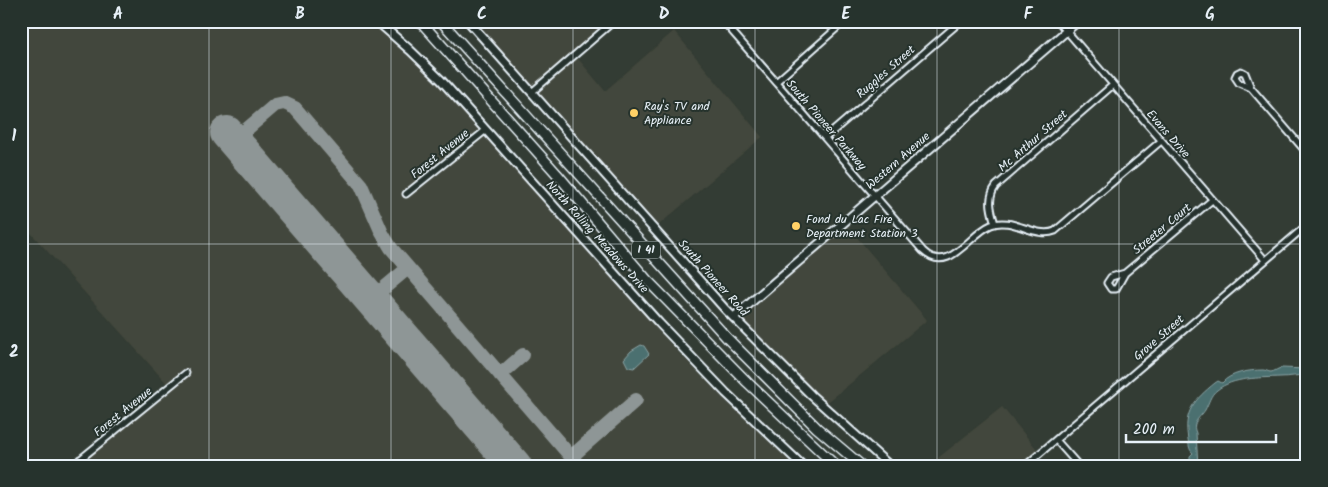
<svg xmlns="http://www.w3.org/2000/svg" width="1328" height="487" viewBox="0 0 1328 487" font-family="Kalam,sans-serif">
  <style>
    .built { fill: #43473c }
    .water { fill: #4b7070; stroke: #8aa4a6 }
    .lines { fill: none; stroke-linecap: round; stroke-linejoin: round }
    .taxiway { stroke: #8e9696; stroke-width: 14 }
    .runway { stroke: #8e9696; stroke-width: 34 }
    .street-casing { stroke: #e8f1f8; stroke-width: 9 }
    .secondary-casing { stroke: #e8f1f8; stroke-width: 11 }
    .highway-casing { stroke: #e8f1f8; stroke-width: 12 }
    .street { stroke: #26332d; stroke-width: 5 }
    .secondary { stroke: #26332d; stroke-width: 7 }
    .highway { stroke: #26332d; stroke-width: 9 }
    .grid { fill: none; stroke: #e8f1f8; stroke-width: 1; stroke-opacity: 0.55 }
    .poi-dot { fill: #ffd166; stroke: #26332d; stroke-width: 2 }
    .labels { text-anchor: middle; dominant-baseline: central; stroke-width: 4; stroke-linejoin: round; paint-order: stroke }
    .shield { fill: #26332d; stroke: #aeb8bb; stroke-width: 1 }
    .shield-label { font-size: 11px; font-weight: bold; fill: #e8f1f8 }
    .street-label { font-size: 12px; fill: #e8f1f8; stroke: #26332d }
    .poi-label { font-size: 12px; fill: #e8f1f8; stroke: #26332d; text-anchor: start }
    .neatline { fill: none; stroke: #e8f1f8; stroke-width: 2 }
    .grid-label { font-size: 16px; text-anchor: middle; font-weight: bold; fill: #e8f1f8 }
  </style>
  <rect width="100%" height="100%" fill="#333c34"/>
  <filter id="ink" filterUnits="userSpaceOnUse"><feTurbulence type="fractalNoise" baseFrequency=".02" numOctaves="2"/><feDisplacementMap in="SourceGraphic" scale="10" xChannelSelector="R" yChannelSelector="G"/><feConvolveMatrix kernelMatrix="1 2 1 2 8 2 1 2 1" color-interpolation-filters="sRGB"/></filter>
  <g filter="url(#ink)">
    <path class="built" d="M 21,21 L 377,21 L 410,50 L 659,323 L 647,318 L 678,352 L 725,400 L 795,466 L 76,466 L 171,388 L 21,222 Z
      M 468,21 L 614,21 L 575,55 L 605,91 L 674,31 L 762,137 L 654,229 Z
      M 844,222 L 927,320 L 823,406 L 734,317 Z
      M 1002,407 L 1040,453 L 1028,466 L 928,466 Z"/>
    <path class="water" d="M 641,345 L 644,346 L 649,354 L 634,368 L 628,367 L 624,359 L 631,351 Z
      M 1282,368 L 1307,369 L 1307,375 C 1298,375 1289,377 1280,377 C 1260,378 1233,377 1217,390 C 1210,395 1209,403 1205,410 C 1200,418 1191,422 1196,433 L 1198,466 L 1190,466 L 1190,456 L 1193,453 C 1189,450 1189,445 1188,439 C 1183,412 1194,400 1215,383 L 1218,381 L 1222,383 C 1230,373 1249,370 1263,370 C 1266,370 1268,372 1271,372 C 1274,372 1278,368 1282,368 Z"/>
    <g class="lines">
      <path class="taxiway" d="M 233,141 L 275,105 L 284,103 L 295,108 L 361,185 L 382,233 L 391,248 L 579,466
        M 371,299 L 408,268
        M 500,375 L 523,355
        M 571,457 L 636,400"/>
      <path class="runway" d="M 227,133 L 515,466"/>
      <defs>
        <path id="street" d="M 723,21 L 923,251 C 949,276 969,234 991,225 C 1012,216 1035,239 1055,231 L 1161,141
          M 1058,21 L 1265,260
          M 776,82 L 845,21
          M 1251,88 L 1239,83 L 1235,77 L 1237,73 L 1241,71 L 1245,73 L 1251,88 L 1307,153
          M 532,92 L 614,21
          M 825,138 L 961,21
          M 406,194 L 486,130
          M 995,224 C 991,210 987,198 996,186 L 1113,85
          M 1125,273 L 1116,289 L 1111,289 L 1107,283 L 1111,277 L 1125,273 L 1212,200
          M 1056,440 L 1079,466
          M 80,459 L 85,466
          M 72,466 L 186,373
          M 1025,466 L 1307,225"/>
        <path id="secondary" d="M 377,21 L 410,50 L 441,80 L 659,323 L 726,393 L 803,466
          M 468,21 L 725,309 L 811,395 L 890,466
          M 734,317 L 1078,21"/>
        <path id="highway" d="M 420,21 L 557,174 L 647,280 L 747,382 L 836,466
          M 441,21 L 728,339 L 817,428 L 862,466"/>
      </defs>
      <use href="#street" class="street-casing"/>
      <use href="#secondary" class="secondary-casing"/>
      <use href="#highway" class="highway-casing"/>
      <use href="#street" class="street"/>
      <use href="#secondary" class="secondary"/>
      <use href="#highway" class="highway"/>
    </g>
  </g>
  <path class="grid" d="M 209,21 L 209,466M 391,21 L 391,466M 573,21 L 573,466M 755,21 L 755,466M 937,21 L 937,466M 1119,21 L 1119,466M 21,244 L 1307,244"/>
  <g class="poi-dot">
    <circle cx="634" cy="113" r="5"/>
    <circle cx="796" cy="226" r="5"/>
  </g>
  <g class="labels">
    <rect class="shield" x="632" y="241.5" width="28" height="17" rx="4"/>
    <g class="shield-label">
      <text x="646" y="250">I 41</text>
    </g>
    <g class="street-label">
      <text transform="translate(886 72) rotate(-41)">Ruggles Street</text>
      <text transform="translate(826 125) rotate(49)">South Pioneer Parkway</text>
      <text transform="translate(1168 134) rotate(49)">Evans Drive</text>
      <text transform="translate(1033 141) rotate(-41)">Mc Arthur Street</text>
      <text transform="translate(440 154) rotate(-39)">Forest Avenue</text>
      <text transform="translate(898 161) rotate(-41)">Western Avenue</text>
      <text transform="translate(1162 229) rotate(-40)">Streeter Court</text>
      <text transform="translate(597 237) rotate(48)">North Rolling Meadows Drive</text>
      <text transform="translate(713 278) rotate(48)">South Pioneer Road</text>
      <text transform="translate(1159 338) rotate(-41)">Grove Street</text>
      <text transform="translate(123 412) rotate(-39)">Forest Avenue</text>
    </g>
    <g class="poi-label">
      <text x="644" y="106">Ray's TV and<tspan x="644" dy="14">Appliance</tspan></text>
      <text x="806" y="219">Fond du Lac Fire<tspan x="806" dy="14">Department Station 3</tspan></text>
    </g>
  </g>
  <rect width="1328" height="487" fill="none" stroke="#26332d" stroke-width="55"/>
  <path d="M1126 434v8h150v-8" fill="none" stroke="#e8f1f8" stroke-width="2.5"/>
  <text x="1133" y="434" font-size="15" fill="#e8f1f8" stroke="#26332d" stroke-width="4" paint-order="stroke">200 m</text>
  <rect x="28" y="28" width="1272" height="432" class="neatline"/>
  <g class="grid-label">
    <text x="118" y="19">A</text>
    <text x="300" y="19">B</text>
    <text x="482" y="19">C</text>
    <text x="664" y="19">D</text>
    <text x="846" y="19">E</text>
    <text x="1028" y="19">F</text>
    <text x="1210" y="19">G</text>
    <text x="14" y="141">1</text>
    <text x="14" y="357">2</text>
  </g>
</svg>
